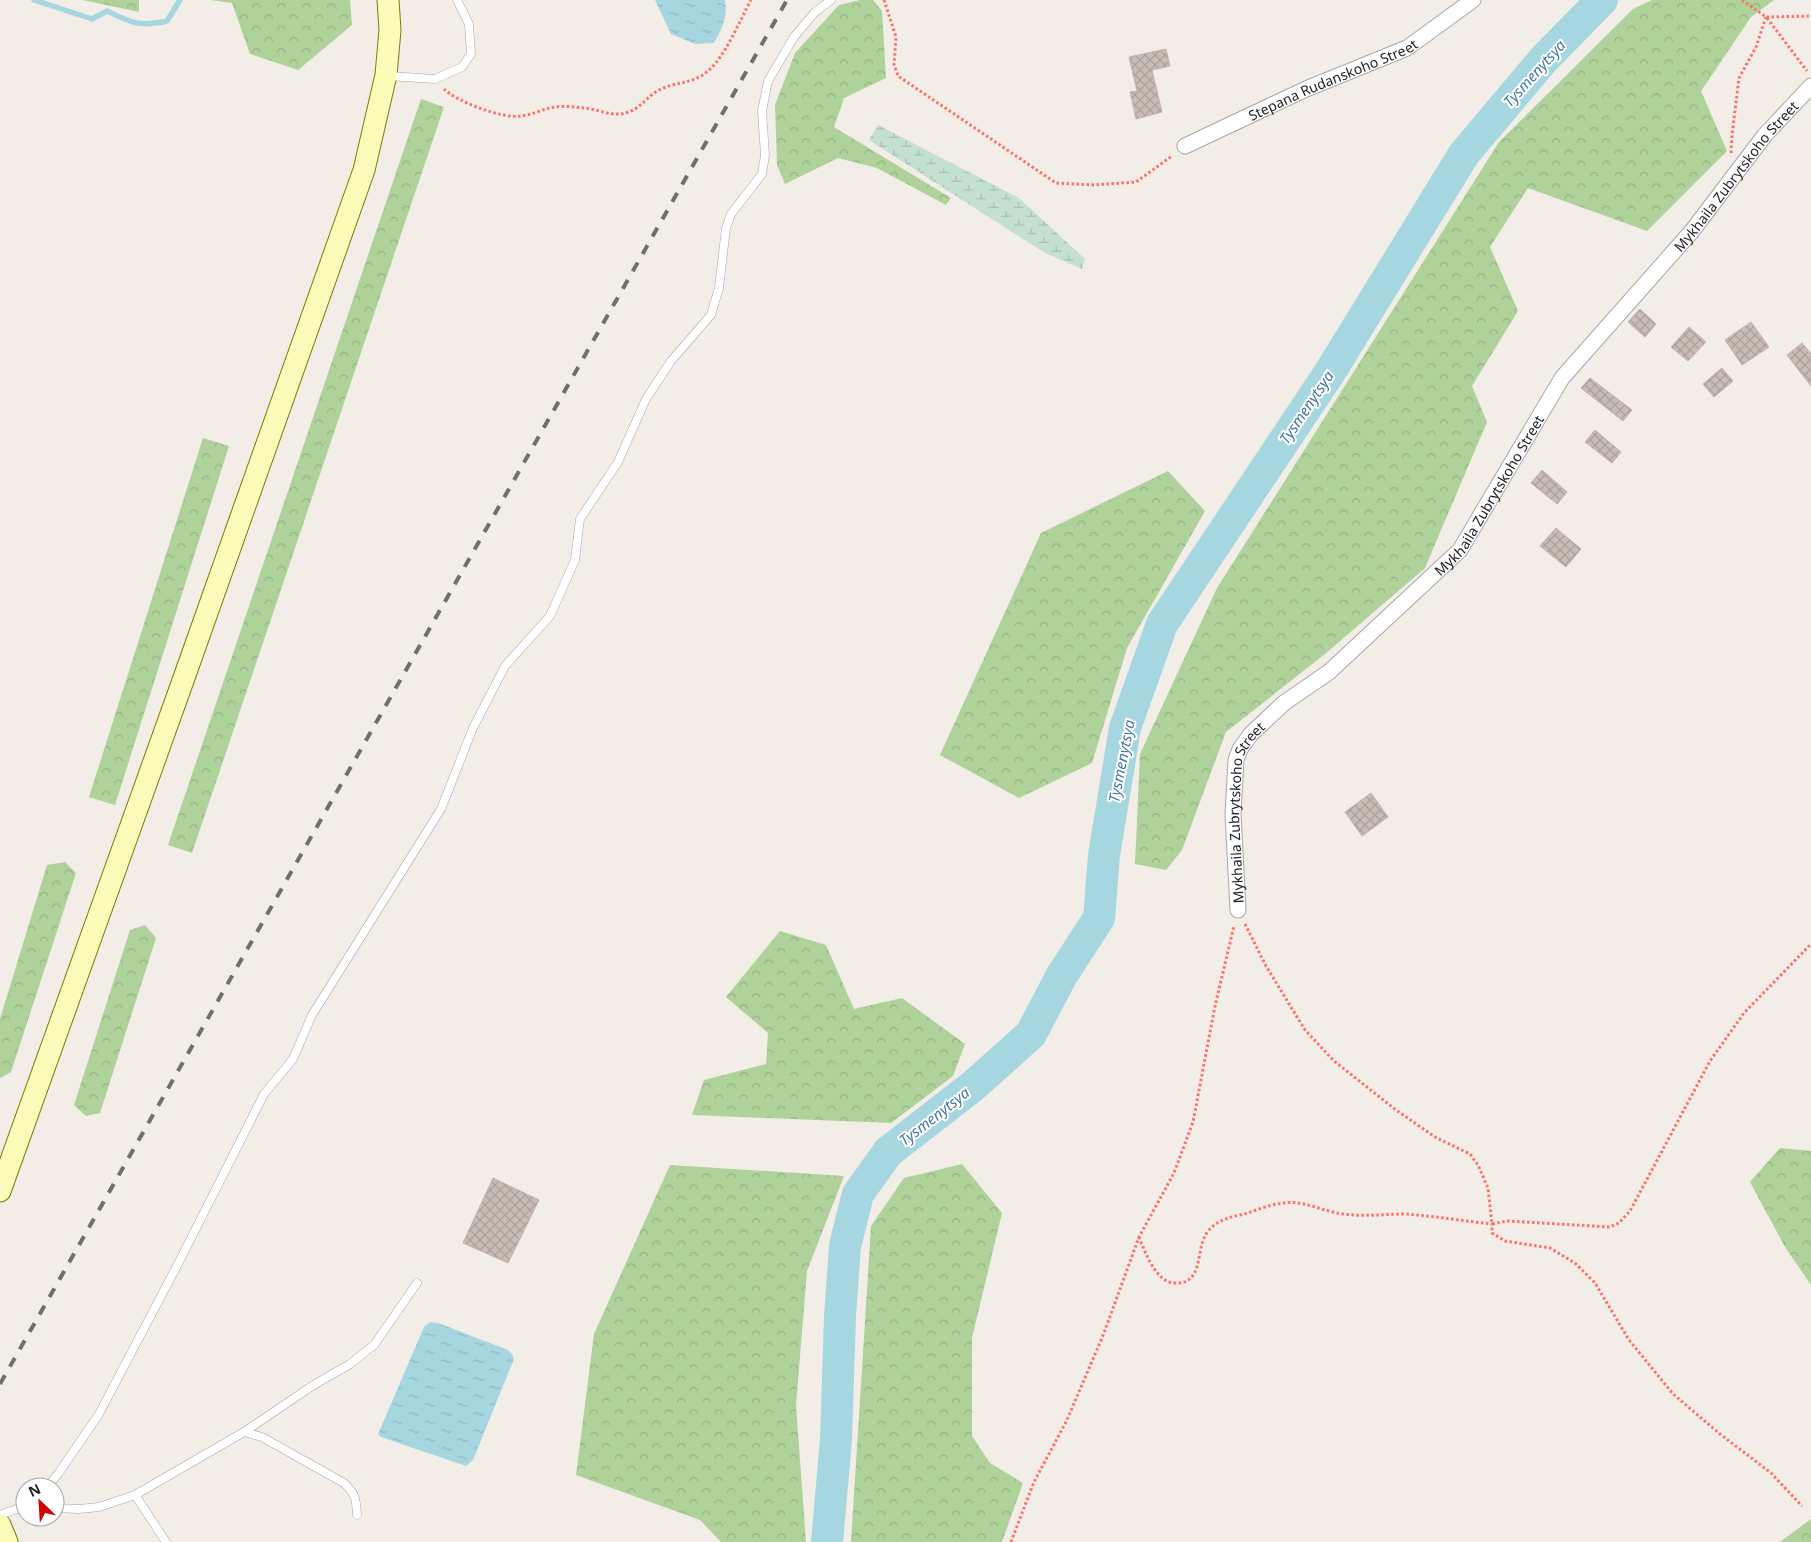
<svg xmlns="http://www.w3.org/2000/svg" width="1811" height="1542" viewBox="0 0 1811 1542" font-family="'Noto Sans',sans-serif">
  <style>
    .forest { fill: url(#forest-crowns) }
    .wetland { fill: url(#wetland-marsh) }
    .water { fill: url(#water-ripples) }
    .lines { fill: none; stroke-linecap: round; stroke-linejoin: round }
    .stream { stroke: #a6d7e1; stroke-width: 5.5 }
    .river { stroke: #a6d7e1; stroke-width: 32 }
    .building { fill: url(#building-cross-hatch); stroke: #c4b3a9 }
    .lane-casing { stroke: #a8a8a8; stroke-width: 9 }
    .street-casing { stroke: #a8a8a8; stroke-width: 17 }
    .secondary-casing { stroke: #797f00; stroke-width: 23 }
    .path { stroke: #ff726b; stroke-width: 3; stroke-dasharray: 2.5 2.5; stroke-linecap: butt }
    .lane { stroke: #fff; stroke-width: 8 }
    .street { stroke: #fff; stroke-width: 15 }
    .secondary { stroke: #fcfcba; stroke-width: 21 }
    .rail { stroke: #6f6f6f; stroke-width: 4; stroke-dasharray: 10 10; stroke-linecap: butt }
    .labels { text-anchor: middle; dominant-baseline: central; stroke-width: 4; stroke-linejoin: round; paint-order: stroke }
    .street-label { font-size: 14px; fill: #212121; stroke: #fff }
    .water-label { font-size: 15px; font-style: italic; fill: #4279a6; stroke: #fff }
  </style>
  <defs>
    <pattern id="forest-crowns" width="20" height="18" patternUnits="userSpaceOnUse" patternTransform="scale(1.25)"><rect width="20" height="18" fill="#aed29a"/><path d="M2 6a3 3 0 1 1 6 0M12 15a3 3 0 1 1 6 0" fill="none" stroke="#95b484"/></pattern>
    <pattern id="wetland-marsh" width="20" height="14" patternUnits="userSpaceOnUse" patternTransform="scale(1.25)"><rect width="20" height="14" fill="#c3e0d1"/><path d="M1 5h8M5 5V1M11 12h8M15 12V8" fill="none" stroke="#a7c0b3"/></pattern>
    <pattern id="water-ripples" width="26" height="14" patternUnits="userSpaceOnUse" patternTransform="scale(1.25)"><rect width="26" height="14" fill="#a6d7e1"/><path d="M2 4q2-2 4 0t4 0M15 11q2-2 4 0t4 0" fill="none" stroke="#8fb8c1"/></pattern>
    <pattern id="building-cross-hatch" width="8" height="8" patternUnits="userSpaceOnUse" patternTransform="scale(1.25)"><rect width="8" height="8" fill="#c7bdb6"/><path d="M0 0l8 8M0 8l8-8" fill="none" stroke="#aba29c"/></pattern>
  </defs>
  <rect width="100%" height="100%" fill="#f2ede7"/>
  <path class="forest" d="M 83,0 L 139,0 L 139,12 Z
    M 210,0 L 350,0 L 352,25 L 298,70 L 250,54 L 232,3 Z
    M 860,0 L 873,0 L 882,11 L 886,78 L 844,98 L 834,127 L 951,198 L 946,205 L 877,168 L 838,158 L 785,184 L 777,165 L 775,105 L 795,53 L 839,5 Z
    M 1652,0 L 1774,0 L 1751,17 L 1701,91 L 1727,151 L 1647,231 L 1528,188 L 1490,247 L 1518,311 L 1472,386 L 1487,422 L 1425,568 L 1325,654 L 1226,732 L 1182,850 L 1166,870 L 1135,864 L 1140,754 L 1217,588 L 1499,142 L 1633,9 Z
    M 421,99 L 444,107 L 192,853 L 168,845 Z
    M 203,438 L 229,446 L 115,805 L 89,797 Z
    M 1168,471 L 1205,511 L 1127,648 L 1092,763 L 1019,798 L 940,755 L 1041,533 Z
    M 65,862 L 76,873 L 11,1072 L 0,1078 L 0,1019 L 47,865 Z
    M 145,925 L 156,938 L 100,1113 L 86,1116 L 74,1105 L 130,930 Z
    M 780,931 L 826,945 L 854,1009 L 902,998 L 965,1044 L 953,1076 L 891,1123 L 692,1115 L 704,1080 L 766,1064 L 768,1033 L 726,997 Z
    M 1780,1148 L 1811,1151 L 1811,1285 L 1785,1247 L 1750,1182 Z
    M 962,1164 L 1002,1213 L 972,1338 L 972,1436 L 990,1463 L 1023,1483 L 1002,1542 L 851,1542 L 871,1226 L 904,1178 Z
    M 670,1165 L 844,1176 L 807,1271 L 796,1405 L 806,1542 L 721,1542 L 700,1520 L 576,1475 L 594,1334 Z
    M 1811,1519 L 1811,1542 L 1780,1542 Z"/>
  <path class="wetland" d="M 878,125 L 1019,198 L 1085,259 L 1082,269 L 1045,253 L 869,140 Z"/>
  <path class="water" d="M 655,0 L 725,0 C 728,17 722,29 714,43 L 695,44 L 671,34 Z
    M 430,1322 L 438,1323 L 508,1350 L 512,1354 L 514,1359 L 473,1460 L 466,1466 L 381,1437 L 378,1434 L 424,1327 Z"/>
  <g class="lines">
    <path class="stream" d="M 34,0 L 92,19 L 107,11 C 132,23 139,27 167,21 L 180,0"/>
    <path class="river" d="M 827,1542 L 836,1440 L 840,1316 L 845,1246 L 858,1194 L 888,1152 L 973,1086 L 1031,1034 L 1062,975 L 1099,918 L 1104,855 L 1125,728 L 1162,624 L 1330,372 L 1464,154 L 1544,59 L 1602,0"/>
  </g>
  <path class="building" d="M 1166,49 L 1170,66 L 1152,70 L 1162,112 L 1136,119 L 1130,92 L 1137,91 L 1129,57 Z
    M 1640,309 L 1656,324 L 1645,337 L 1628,322 Z
    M 1751,322 L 1769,347 L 1742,365 L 1725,340 Z
    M 1689,327 L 1706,342 L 1688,361 L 1671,347 Z
    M 1802,343 L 1811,354 L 1811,386 L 1787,355 Z
    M 1722,368 L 1733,381 L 1714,397 L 1703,384 Z
    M 1590,378 L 1632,410 L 1623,421 L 1581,388 Z
    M 1595,430 L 1621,452 L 1612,463 L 1585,442 Z
    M 1542,470 L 1567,492 L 1557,504 L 1531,483 Z
    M 1556,528 L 1581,549 L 1566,567 L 1540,546 Z
    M 1371,793 L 1388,817 L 1362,836 L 1345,812 Z
    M 493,1178 L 539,1200 L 508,1263 L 463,1243 Z"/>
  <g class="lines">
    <defs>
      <path id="lane" d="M 388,76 L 435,79 L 462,67 L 471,54 L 469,24 L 457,0
        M 244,1432 L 262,1437 L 344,1483 C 356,1495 356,1498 357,1515
        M 47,1487 L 58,1474 L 99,1414 L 179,1262 L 264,1094 L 293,1059 L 312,1015 L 441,809 L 473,728 L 505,666 L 550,616 L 575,560 L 580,519 L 618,462 L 646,399 L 671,361 L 711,315 L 719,288 L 726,228 L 731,214 L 762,174 L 765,155 L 762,111 L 768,81 L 794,37 L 815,12 L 831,0
        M 135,1495 L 166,1542
        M 55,1508 L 79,1509 L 99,1507 L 135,1495 L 244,1432 L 312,1386 L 350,1364 L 374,1345 L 417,1283
        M 0,1515 L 25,1506"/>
      <g id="street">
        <path id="s1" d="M 1185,146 L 1306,89 L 1407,48 L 1473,0"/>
        <path id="s2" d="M 1238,910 L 1233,814 L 1236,760 L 1240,749 L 1251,734 L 1284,703 L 1329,672 L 1460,550 L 1562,378 L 1692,231 L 1765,135 L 1811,86"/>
      </g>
      <path id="secondary" d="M 0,1191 L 185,675 L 364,170 L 386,75 L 390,30 L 388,0
        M 0,1525 L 7,1542"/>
    </defs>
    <use href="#lane" class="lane-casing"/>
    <use href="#street" class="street-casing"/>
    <use href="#secondary" class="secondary-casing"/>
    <path class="path" d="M 884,0 L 896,37 L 894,64 L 898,76 L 1056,183 L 1094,185 L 1136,182 L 1172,156
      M 1742,0 L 1766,17 L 1811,16
      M 1767,18 L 1807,71
      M 444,89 C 458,102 502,119 521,116 C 531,115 541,110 550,108 C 561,105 574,107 584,108 C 597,109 613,117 625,113 C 640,110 647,96 659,90 C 677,81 691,85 708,71 C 725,57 740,20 751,0
      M 1731,153 L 1732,135 L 1739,78 L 1756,47 L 1766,17
      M 1245,924 L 1266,966 L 1305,1030 L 1334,1061 L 1396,1110 L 1435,1137 L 1470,1154 L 1478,1165 L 1488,1188 L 1492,1224 L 1508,1221 L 1610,1227 L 1619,1223 L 1630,1211 L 1710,1061 L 1744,1013 L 1811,944
      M 1139,1237 C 1145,1252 1156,1282 1174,1283 C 1207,1285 1193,1245 1210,1229 C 1219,1219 1232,1217 1244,1214 C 1257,1210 1271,1204 1284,1203 C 1304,1200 1324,1212 1344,1214 C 1364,1217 1384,1214 1405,1214 C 1434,1216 1463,1221 1492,1224 L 1492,1233 L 1505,1241 L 1550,1248 L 1575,1263 L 1595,1283 L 1629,1340 L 1673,1394 L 1720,1434 L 1771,1473 L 1802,1506
      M 1011,1542 L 1034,1482 L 1067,1420 L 1104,1333 L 1139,1237 L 1174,1173 L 1193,1122 L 1215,1006 L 1234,926"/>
    <use href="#lane" class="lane"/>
    <use href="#street" class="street"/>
    <use href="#secondary" class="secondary"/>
    <path class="rail" d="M 0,1384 L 787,0"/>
  </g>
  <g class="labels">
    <g class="street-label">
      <text stroke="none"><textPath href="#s1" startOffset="162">Stepana Rudanskoho Street</textPath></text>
      <text stroke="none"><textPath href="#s2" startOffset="926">Mykhaila Zubrytskoho Street</textPath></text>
      <text stroke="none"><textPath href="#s2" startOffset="521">Mykhaila Zubrytskoho Street</textPath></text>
      <text stroke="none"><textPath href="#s2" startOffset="101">Mykhaila Zubrytskoho Street</textPath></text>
    </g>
    <g class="water-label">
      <text transform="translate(1534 73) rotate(-48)">Tysmenytsya</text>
      <text transform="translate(1306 407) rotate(-56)">Tysmenytsya</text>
      <text transform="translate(1121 761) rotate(-79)">Tysmenytsya</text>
      <text transform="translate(934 1116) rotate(-38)">Tysmenytsya</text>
    </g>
  </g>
  <g transform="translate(40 1502) rotate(335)"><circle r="24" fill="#ffffff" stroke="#a6a6a6"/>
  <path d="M0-4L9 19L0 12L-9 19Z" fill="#d2000b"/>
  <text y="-8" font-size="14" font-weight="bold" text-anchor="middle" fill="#212121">N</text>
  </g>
</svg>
